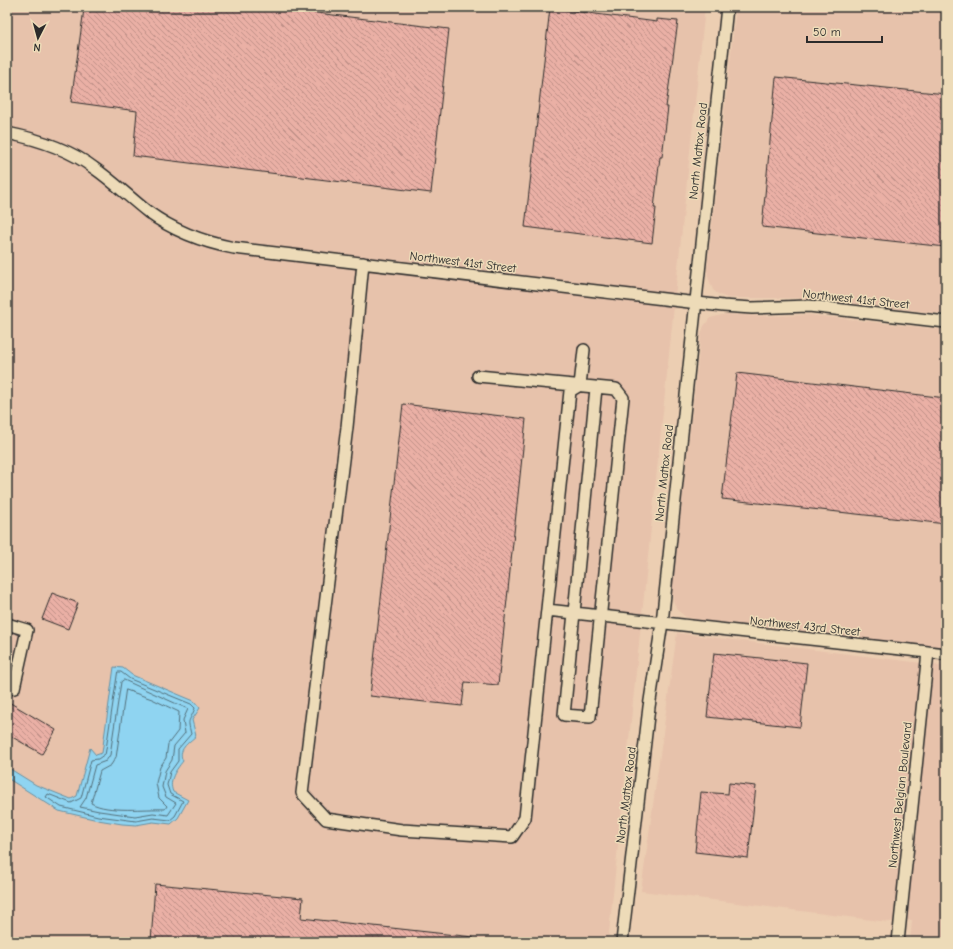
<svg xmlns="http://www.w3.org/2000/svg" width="953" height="949" viewBox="0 0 953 949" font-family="'Comic Neue',sans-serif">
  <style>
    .built { fill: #e7c2ab }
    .water { fill: #8fd4f1; stroke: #6790a2 }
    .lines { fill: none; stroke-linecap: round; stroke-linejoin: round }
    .shore { stroke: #536f7a; stroke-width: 1 }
    .building { fill: url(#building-back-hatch); stroke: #2b2b2b }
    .minor-casing { stroke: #2b2b2b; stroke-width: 14 }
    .minor { stroke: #eddbb8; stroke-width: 11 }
    .labels { text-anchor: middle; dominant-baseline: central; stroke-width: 3; stroke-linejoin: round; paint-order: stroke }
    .street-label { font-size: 12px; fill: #2b2b2b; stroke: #eddbb8 }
  </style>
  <defs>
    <pattern id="building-back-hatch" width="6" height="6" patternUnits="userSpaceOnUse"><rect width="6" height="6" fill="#eab0a5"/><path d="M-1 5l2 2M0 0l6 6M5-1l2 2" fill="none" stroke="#be8f87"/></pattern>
  </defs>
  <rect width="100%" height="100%" fill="#ecceb2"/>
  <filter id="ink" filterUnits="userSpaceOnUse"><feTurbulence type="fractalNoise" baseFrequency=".025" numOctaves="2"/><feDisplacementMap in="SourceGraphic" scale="8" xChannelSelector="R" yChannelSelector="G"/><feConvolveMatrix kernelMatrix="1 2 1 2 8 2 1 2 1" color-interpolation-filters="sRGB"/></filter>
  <g filter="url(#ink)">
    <path class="built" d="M 7,7 L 705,7 L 608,942 L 24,942 L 7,932 Z
      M 736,7 L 946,7 L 946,314 L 807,298 L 727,298 L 718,294 L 713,290 L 708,277 L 707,270 Z
      M 726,314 L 758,316 L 811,315 L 946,330 L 946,648 L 694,619 L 686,617 L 677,610 L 673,600 L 672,587 L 701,334 L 704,326 L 710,318 Z
      M 677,633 L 946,666 L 946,942 L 910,942 L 912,920 L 888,922 L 641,891 Z"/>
    <path class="water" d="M 114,667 L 123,668 L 132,675 L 194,701 L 200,708 L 192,720 L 196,736 C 188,743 177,750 183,761 C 176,770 168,780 173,792 L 188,800 L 178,818 L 171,824 L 153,822 L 136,825 L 122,824 L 98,820 L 59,811 L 7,778 L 7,767 L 36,785 L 71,799 L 77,796 L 90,748 L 96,755 L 102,753 Z"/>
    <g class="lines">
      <path class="shore" d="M 118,672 L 121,672 L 130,679 L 191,704 L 195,708 C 189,724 187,717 191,734 L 178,749 L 178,761 L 170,772 L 167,785 L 170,794 L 183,801 L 175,816 L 170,820 L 153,818 L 136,821 L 98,816 L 61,807 L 46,797 L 48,794 L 71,803 L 81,798 L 91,760 L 98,759 L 105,754 Z
        M 124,680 L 188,709 L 183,720 L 185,733 L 174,746 L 172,760 L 165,771 L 162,787 L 166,797 L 176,803 L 168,815 L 153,813 L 135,816 L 99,811 L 80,807 L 86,798 L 95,765 L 106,761 L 110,755 L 121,682 Z
        M 126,690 L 152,699 L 179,712 L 178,731 L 168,744 L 166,758 L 160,767 L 156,783 L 159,798 L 167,806 L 165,809 C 146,808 108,813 91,803 L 100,771 L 111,765 L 116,757 Z"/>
    </g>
    <path class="building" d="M 103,7 L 267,7 L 449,29 L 431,193 L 133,156 L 137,111 L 71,102 L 84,9 L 103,9 Z
      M 550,8 L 657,22 L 657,19 L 678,21 L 666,107 L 668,107 L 662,157 L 660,157 L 654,208 L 656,208 L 652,243 L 525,227 Z
      M 776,77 L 946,94 L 946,247 L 762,227 Z
      M 737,373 L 946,398 L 946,524 L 722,499 Z
      M 403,404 L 526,419 L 498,685 L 465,682 L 462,706 L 370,696 Z
      M 52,593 L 78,603 L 68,629 L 42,619 Z
      M 714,653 L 807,663 L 800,727 L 707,717 Z
      M 7,701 L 56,730 L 42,754 L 7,734 Z
      M 729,783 L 756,786 L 748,858 L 695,852 L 701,792 L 728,794 Z
      M 155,884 L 303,898 L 301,918 L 473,937 L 473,942 L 151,942 Z"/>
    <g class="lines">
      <defs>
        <path id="minor" d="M 7,133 C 37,139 69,149 94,168 C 113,181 130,198 148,212 C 174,231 203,242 234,248 L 723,306 L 752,308 L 809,306 L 946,322
          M 363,263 L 347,427 L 302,793 L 326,819 L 402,830 L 512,837 L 525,818 L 570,391 L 580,385 L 584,350
          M 478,376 L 616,389 L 623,398 L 590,717 L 564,715 L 596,388
          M 547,610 L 946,654
          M 7,624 L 27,630 L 14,688 L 7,689
          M 622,942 L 649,707 L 662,623 L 727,7
          M 898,942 L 928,652"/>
      </defs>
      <use href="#minor" class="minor-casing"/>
      <use href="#minor" class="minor"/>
    </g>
  </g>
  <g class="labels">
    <g class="street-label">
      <text transform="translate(698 151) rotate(-84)">North Mattox Road</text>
      <text transform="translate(463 262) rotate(7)">Northwest 41st Street</text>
      <text transform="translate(856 299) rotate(6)">Northwest 41st Street</text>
      <text transform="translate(664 473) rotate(-84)">North Mattox Road</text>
      <text transform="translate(805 626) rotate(6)">Northwest 43rd Street</text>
      <text transform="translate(626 795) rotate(-83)">North Mattox Road</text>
      <text transform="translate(900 795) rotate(-84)">Northwest Belgian Boulevard</text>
    </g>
  </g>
  <rect width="953" height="949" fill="none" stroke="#eddbb8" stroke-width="24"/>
  <rect x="12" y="12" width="929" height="925" fill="none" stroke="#2b2b2b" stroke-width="1.5" filter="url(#ink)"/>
  <g transform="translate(38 38) rotate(186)" stroke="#eddbb8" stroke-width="3" paint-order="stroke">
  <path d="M0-3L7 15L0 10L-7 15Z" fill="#2b2b2b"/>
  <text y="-6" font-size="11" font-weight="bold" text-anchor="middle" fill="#2b2b2b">N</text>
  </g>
  <path d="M807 36v6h75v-6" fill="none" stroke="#2b2b2b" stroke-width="2"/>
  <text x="813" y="36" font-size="12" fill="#2b2b2b" stroke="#eddbb8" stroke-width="3" paint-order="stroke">50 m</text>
</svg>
